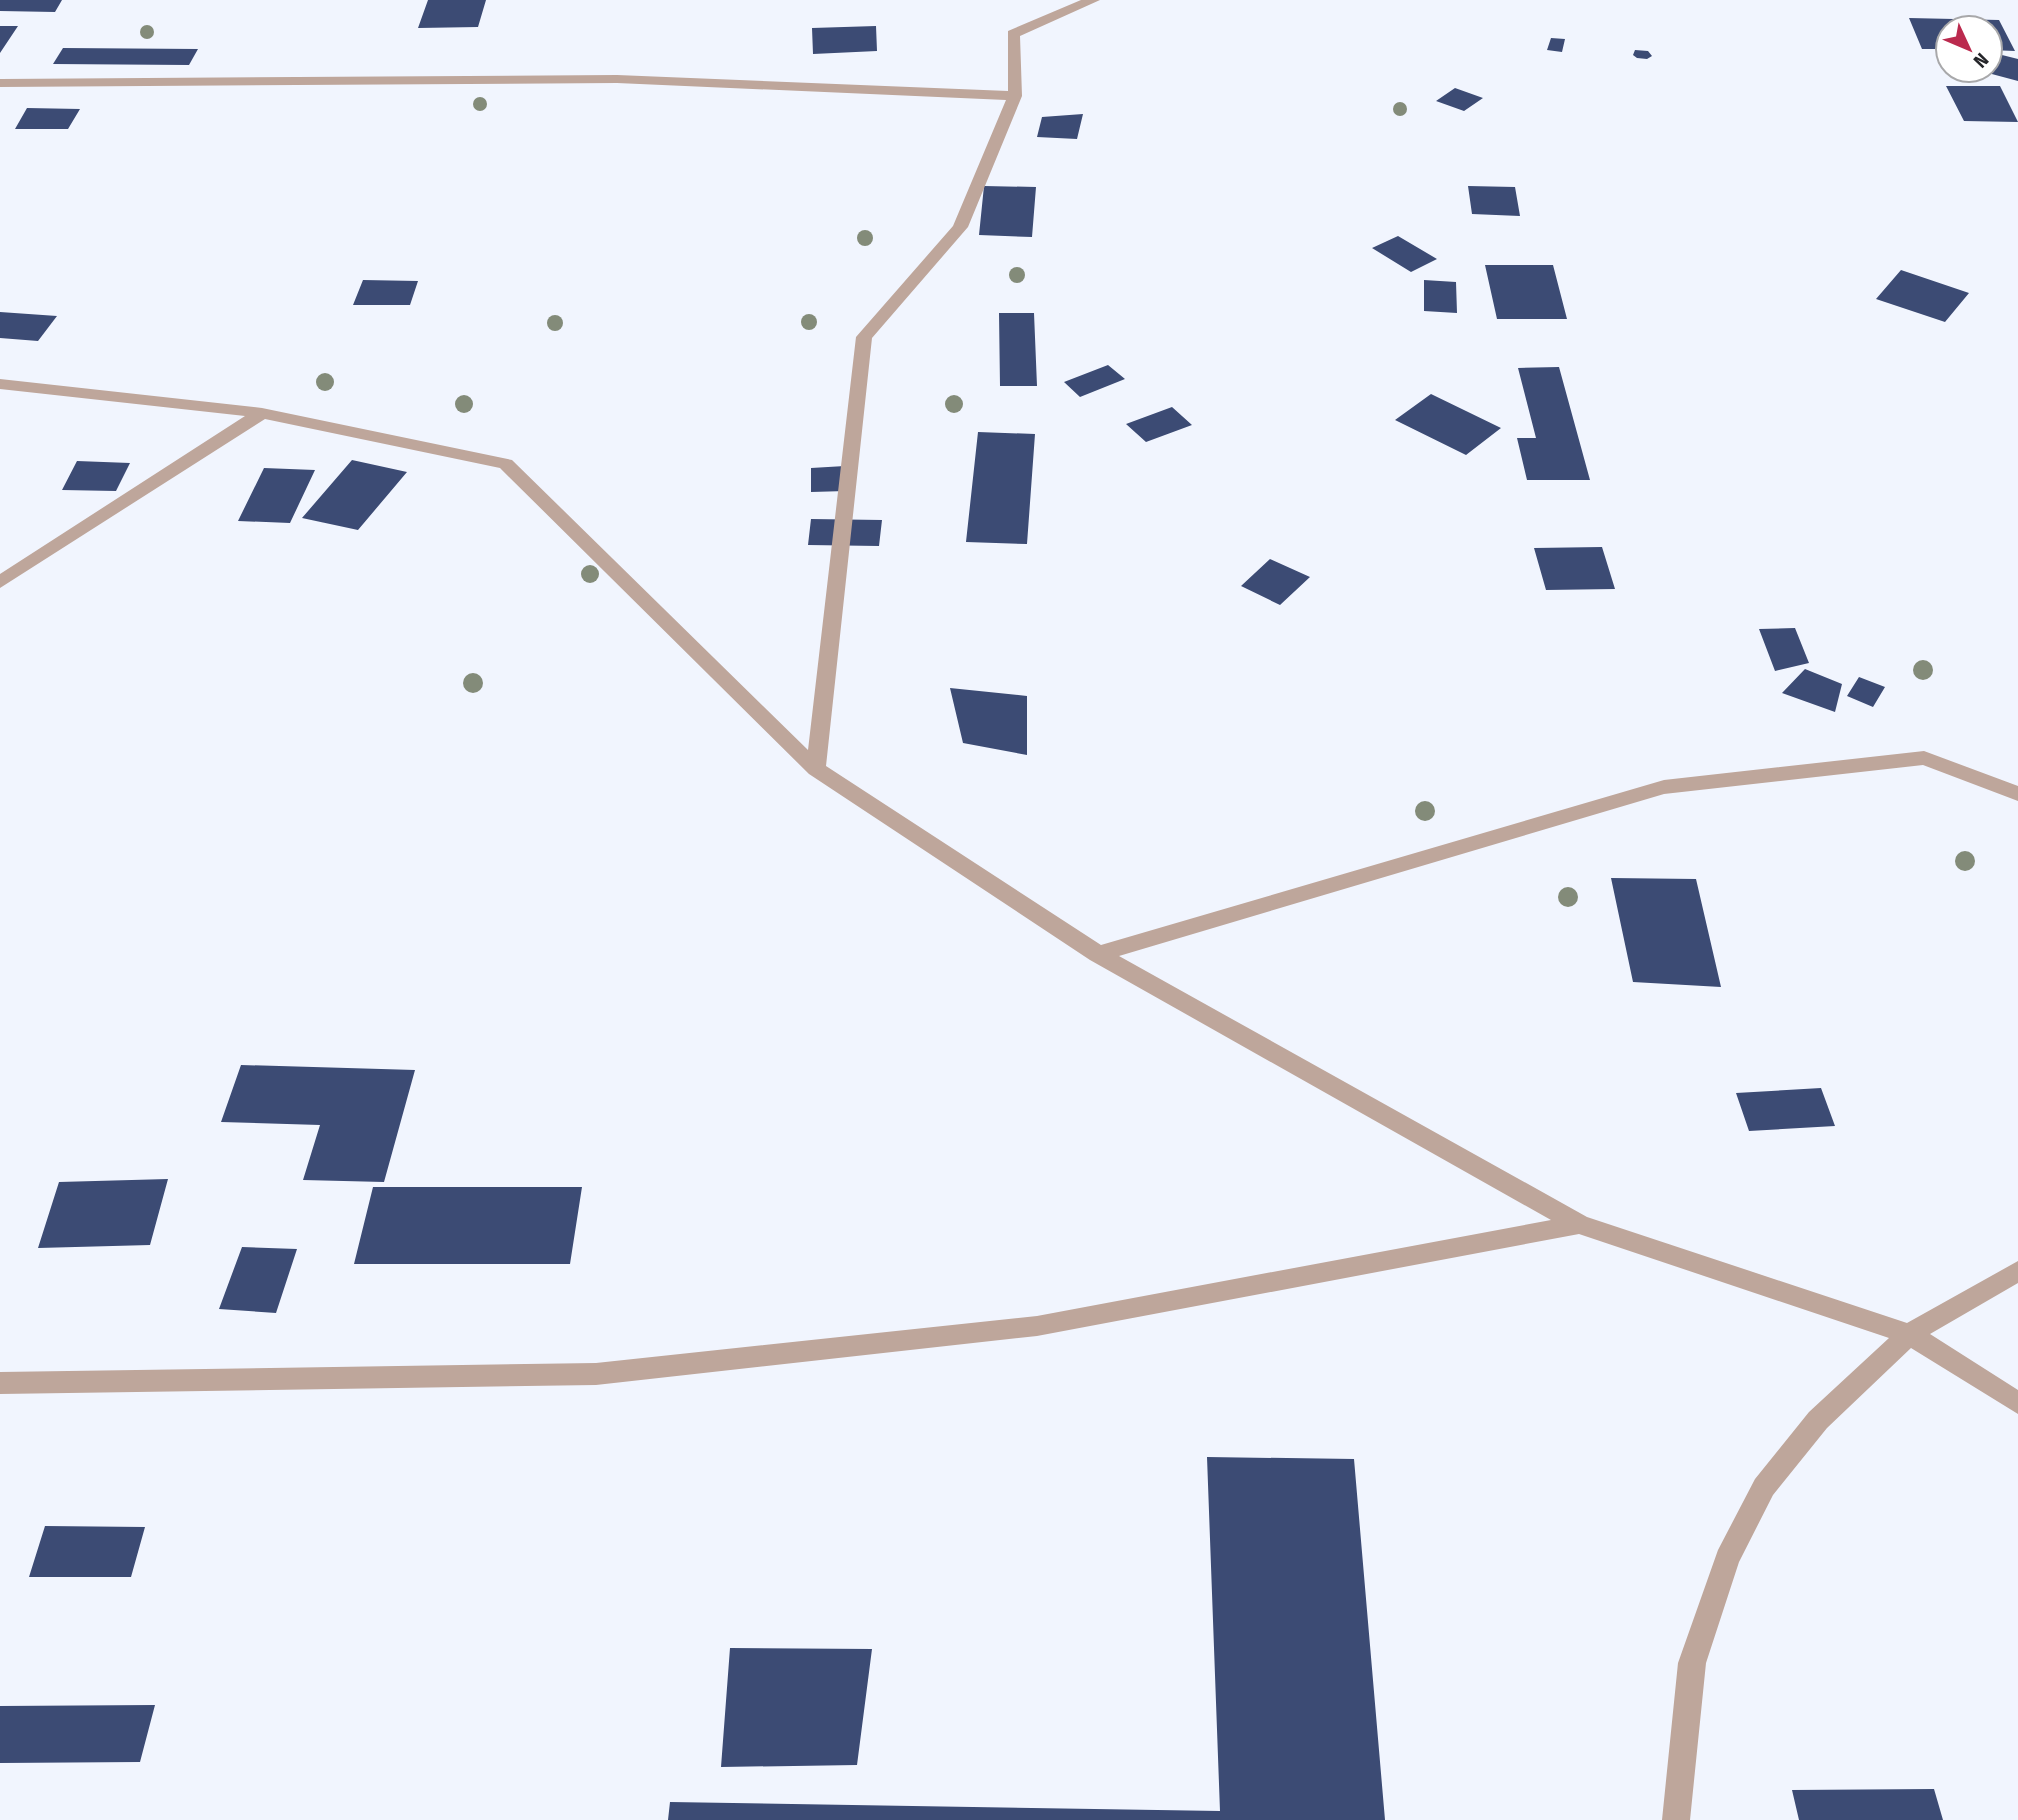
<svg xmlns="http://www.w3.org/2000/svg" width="2018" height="1820" viewBox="0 0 2018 1820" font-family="'Fira Sans Condensed',sans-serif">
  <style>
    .building { fill: #3c4b74 }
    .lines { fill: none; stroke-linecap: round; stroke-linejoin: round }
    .street { fill: #bea69b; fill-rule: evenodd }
    .tree { fill: #838b79 }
  </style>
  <rect width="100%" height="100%" fill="#f1f5fe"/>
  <path class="building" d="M 0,0 L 62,0 L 55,12 L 0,11 Z
    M 428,0 L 486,0 L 478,27 L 418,28 Z
    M 1909,18 L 1999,20 L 2015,51 L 1990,50 L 1990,28 L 1948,28 L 1948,49 L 1922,49 Z
    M 0,26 L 18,26 L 0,53 Z
    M 876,26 L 877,51 L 813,54 L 812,28 Z
    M 1551,38 L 1565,39 L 1562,52 L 1547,50 Z
    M 63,48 L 198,49 L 189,65 L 53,64 Z
    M 1635,50 L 1648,51 L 1652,56 L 1647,59 L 1637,58 L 1633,55 Z
    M 2002,55 L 2018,59 L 2018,81 L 1988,73 Z
    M 1946,86 L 2000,86 L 2018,122 L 1964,121 Z
    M 1455,88 L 1483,98 L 1464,111 L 1436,101 Z
    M 27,108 L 80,109 L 68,129 L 15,129 Z
    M 1083,114 L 1077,139 L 1037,137 L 1042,117 Z
    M 984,186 L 1036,187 L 1032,237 L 979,235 Z
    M 1468,186 L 1515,187 L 1520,216 L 1472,214 Z
    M 1398,236 L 1437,259 L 1411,272 L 1372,248 Z
    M 1485,265 L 1553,265 L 1567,319 L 1497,319 Z
    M 1901,270 L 1969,293 L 1945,322 L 1876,299 Z
    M 363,280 L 418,281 L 410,305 L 353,305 Z
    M 1424,280 L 1456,282 L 1457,313 L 1424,311 Z
    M 0,312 L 57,316 L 38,341 L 0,338 Z
    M 999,313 L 1034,313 L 1037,386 L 1000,386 Z
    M 1108,365 L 1125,379 L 1080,397 L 1064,382 Z
    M 1559,367 L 1590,480 L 1527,480 L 1517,438 L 1536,438 L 1518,368 Z
    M 1431,394 L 1501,428 L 1466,455 L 1395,420 Z
    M 1172,407 L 1192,425 L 1146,442 L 1126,424 Z
    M 978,432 L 1035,434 L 1027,544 L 966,542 Z
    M 352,460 L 407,472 L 358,530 L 302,518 Z
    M 77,461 L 130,463 L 116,491 L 62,490 Z
    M 845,466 L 846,491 L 811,492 L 811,468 Z
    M 264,468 L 315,470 L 290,523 L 238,521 Z
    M 811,519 L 882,520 L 879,546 L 808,545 Z
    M 1602,547 L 1615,589 L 1546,590 L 1534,548 Z
    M 1270,559 L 1310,577 L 1280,605 L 1241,586 Z
    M 1795,628 L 1809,663 L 1775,671 L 1759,629 Z
    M 1805,669 L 1842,684 L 1835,712 L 1782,693 Z
    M 1859,677 L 1885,687 L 1873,707 L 1847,696 Z
    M 950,688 L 1027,696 L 1027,755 L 963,743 Z
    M 1611,878 L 1696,879 L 1721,987 L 1633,982 Z
    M 241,1065 L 415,1070 L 384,1182 L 303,1180 L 320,1125 L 221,1122 Z
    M 1821,1088 L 1835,1126 L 1749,1131 L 1736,1093 Z
    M 168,1179 L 150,1245 L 38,1248 L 59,1182 Z
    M 373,1187 L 582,1187 L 570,1264 L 354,1264 Z
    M 242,1247 L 297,1249 L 276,1313 L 219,1309 Z
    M 1207,1457 L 1354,1459 L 1385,1820 L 668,1820 L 670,1802 L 1220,1811 Z
    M 45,1526 L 145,1527 L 131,1577 L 29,1577 Z
    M 730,1648 L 872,1649 L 857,1765 L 721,1767 Z
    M 155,1705 L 140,1762 L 0,1763 L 0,1706 Z
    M 1934,1789 L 1943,1820 L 1799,1820 L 1792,1790 Z"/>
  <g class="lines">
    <path class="street" d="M 1081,0 L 1100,0 L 1020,36 L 1022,96 L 968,227 L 872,338 L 826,766 L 1101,945 L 1664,780 L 1924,751 L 2018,786 L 2018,801 L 1923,765 L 1664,794 L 1119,956 L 1587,1217 L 1907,1323 L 2018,1261 L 2018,1283 L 1930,1334 L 2018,1390 L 2018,1414 L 1911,1348 L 1827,1428 L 1773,1495 L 1739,1562 L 1706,1663 L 1690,1820 L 1662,1820 L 1678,1663 L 1718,1550 L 1755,1479 L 1809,1412 L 1889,1338 L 1579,1234 L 1037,1336 L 596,1385 L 0,1394 L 0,1372 L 596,1363 L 1037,1316 L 1551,1220 L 1090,960 L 809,774 L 500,468 L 265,419 L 0,588 L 0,574 L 245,416 L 0,389 L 0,379 L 262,408 L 512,460 L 808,750 L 856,337 L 953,226 L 1006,100 L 617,83 L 0,87 L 0,79 L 617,75 L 1008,91 L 1008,31 Z"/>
  </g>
  <g class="tree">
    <circle cx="147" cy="32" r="7"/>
    <circle cx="480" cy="104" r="7"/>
    <circle cx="1400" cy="109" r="7"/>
    <circle cx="865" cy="238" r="8"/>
    <circle cx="1017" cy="275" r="8"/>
    <circle cx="809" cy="322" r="8"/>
    <circle cx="555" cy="323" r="8"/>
    <circle cx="325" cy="382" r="9"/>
    <circle cx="464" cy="404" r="9"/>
    <circle cx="954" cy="404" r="9"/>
    <circle cx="590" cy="574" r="9"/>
    <circle cx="1923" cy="670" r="10"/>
    <circle cx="473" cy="683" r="10"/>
    <circle cx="1425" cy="811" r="10"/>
    <circle cx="1965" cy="861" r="10"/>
    <circle cx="1568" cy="897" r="10"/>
  </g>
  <g transform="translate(1969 49) rotate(134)"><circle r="33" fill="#ffffff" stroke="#a8a8aa" stroke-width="2"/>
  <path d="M0-5L12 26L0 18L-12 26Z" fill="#bb2a4e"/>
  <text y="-10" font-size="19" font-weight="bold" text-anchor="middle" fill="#25262a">N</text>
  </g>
</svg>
